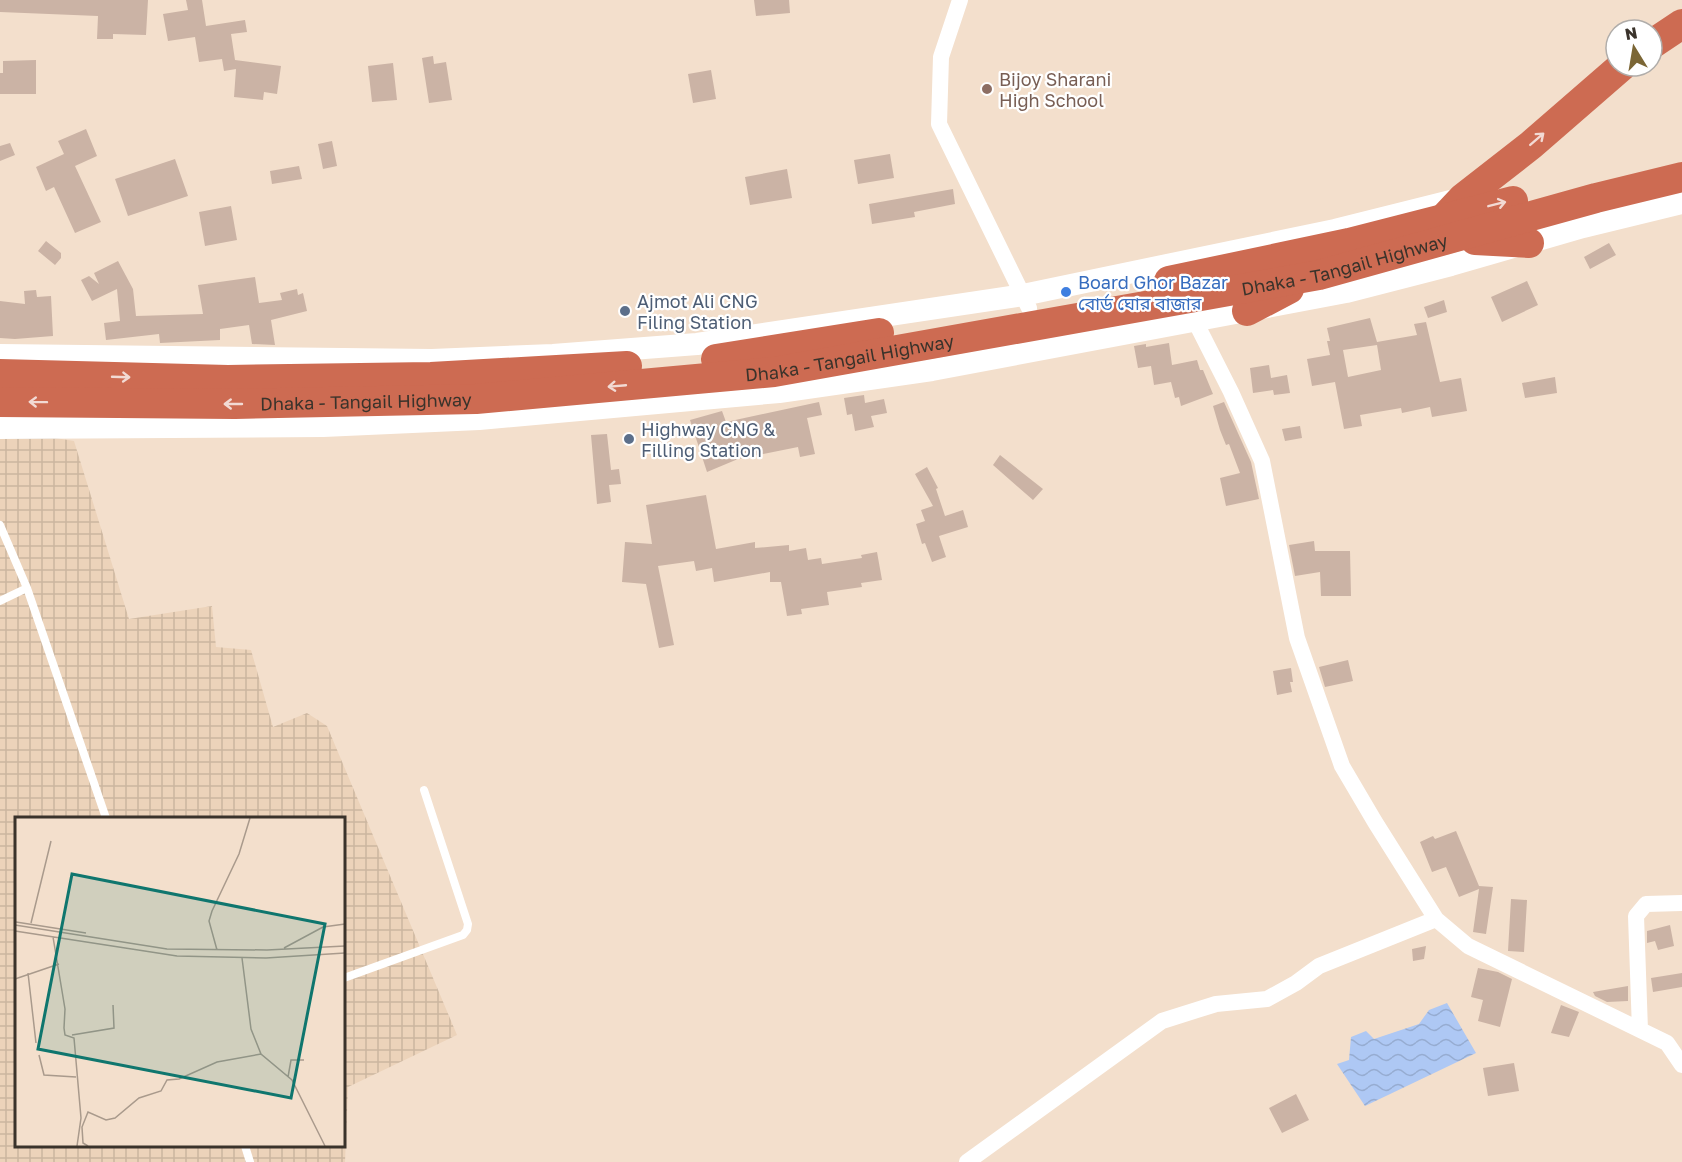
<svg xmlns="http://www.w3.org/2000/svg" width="1682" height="1162" viewBox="0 0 1682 1162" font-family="'Golos Text','Noto Sans Bengali',sans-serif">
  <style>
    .industrial { fill: url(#industrial-grid); fill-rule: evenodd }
    .water { fill: url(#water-waves) }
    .building { fill: #cbb3a5; fill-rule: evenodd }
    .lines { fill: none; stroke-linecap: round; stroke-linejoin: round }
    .lane { stroke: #fff; stroke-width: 8 }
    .street { stroke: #fff; stroke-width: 16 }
    .secondary { stroke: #fff; stroke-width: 22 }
    .highway { stroke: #cd6b52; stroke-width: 30 }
    .oneway { stroke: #f2dad4 }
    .education-dot { fill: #8d6e63; stroke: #fff; stroke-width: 2 }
    .shop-dot { fill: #3f7fe0; stroke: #fff; stroke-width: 2 }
    .service-dot { fill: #5c6f8a; stroke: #fff; stroke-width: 2 }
    .labels { text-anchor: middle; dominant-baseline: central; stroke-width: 4.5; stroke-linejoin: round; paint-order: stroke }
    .education-label { font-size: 18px; fill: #785e54; stroke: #fff; text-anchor: start }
    .street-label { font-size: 18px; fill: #3a332b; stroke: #fff }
    .shop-label { font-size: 18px; fill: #366cbe; stroke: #fff; text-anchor: start }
    .service-label { font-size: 18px; fill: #4e5e75; stroke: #fff; text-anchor: start }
    .inset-road { fill: none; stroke: #a99a8c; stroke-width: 1.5 }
    .view { fill: #0f766e; fill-opacity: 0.15; stroke: #0f766e; stroke-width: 3 }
    .inset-edge { fill: none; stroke: #3a332b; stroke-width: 3 }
  </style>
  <defs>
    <pattern id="industrial-grid" width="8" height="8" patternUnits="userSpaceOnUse" patternTransform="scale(1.5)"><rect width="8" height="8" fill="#ecd3ba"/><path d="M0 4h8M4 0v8" fill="none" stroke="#cbb6a0"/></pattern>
    <pattern id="water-waves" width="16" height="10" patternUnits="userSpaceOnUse" patternTransform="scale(1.5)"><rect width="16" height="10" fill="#aec8f4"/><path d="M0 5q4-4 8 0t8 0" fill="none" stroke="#96acd1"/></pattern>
  </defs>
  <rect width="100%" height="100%" fill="#f3dfcc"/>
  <path class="industrial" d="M 0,429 L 74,441 L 129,619 L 212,606 L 216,647 L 251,650 L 273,727 L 307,713 L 327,726 L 457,1035 L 348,1087 L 345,1162 L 0,1162 ZM 16,818 L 344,818 L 344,1146 L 16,1146 Z"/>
  <path class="water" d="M 1447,1003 L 1476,1053 L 1365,1106 L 1337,1064 L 1349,1060 L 1351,1037 L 1366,1031 L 1374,1039 L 1419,1024 L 1429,1010 Z"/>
  <path class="building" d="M 0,0 L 148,0 L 146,35 L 113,34 L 113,39 L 97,39 L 98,16 L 0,12 Z
    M 186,0 L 202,0 L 206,26 L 245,20 L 247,32 L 231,34 L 235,60 L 281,66 L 277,94 L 264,92 L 263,100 L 234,97 L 236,69 L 224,71 L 222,59 L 199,62 L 195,37 L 168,41 L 163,14 L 188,10 Z
    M 754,0 L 789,0 L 790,13 L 756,16 Z
    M 433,56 L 434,64 L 446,62 L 452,100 L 429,103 L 422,58 Z
    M 36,60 L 36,94 L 0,94 L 0,73 L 3,73 L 3,61 Z
    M 393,63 L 397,100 L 372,102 L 368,66 Z
    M 711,70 L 716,99 L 693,103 L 688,74 Z
    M 86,129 L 97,156 L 75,166 L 101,222 L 75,233 L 54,187 L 46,191 L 36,167 L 64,154 L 58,141 Z
    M 332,141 L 337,166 L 323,169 L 318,144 Z
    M 10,143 L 15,155 L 0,161 L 0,146 Z
    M 890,154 L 894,178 L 858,184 L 854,160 Z
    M 175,159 L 188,196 L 128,216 L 115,179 Z
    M 299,166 L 302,179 L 272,184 L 270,171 Z
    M 787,169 L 792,198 L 750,205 L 745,177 Z
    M 953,189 L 955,204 L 914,212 L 915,217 L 872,224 L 869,204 Z
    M 231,206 L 237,240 L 205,246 L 199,212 Z
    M 46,241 L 61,253 L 61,258 L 55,265 L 38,251 Z
    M 1609,243 L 1616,255 L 1590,269 L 1584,257 Z
    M 118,261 L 133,289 L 136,316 L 203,314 L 198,285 L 255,277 L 259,303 L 282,300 L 280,293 L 297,289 L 298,295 L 303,293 L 307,311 L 271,320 L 275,345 L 252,344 L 249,325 L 220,329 L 220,340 L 160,343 L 159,334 L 106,340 L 104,323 L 120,321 L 117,289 L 92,301 L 81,280 L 89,276 L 99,284 L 94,273 Z
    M 1527,281 L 1538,305 L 1502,322 L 1491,297 Z
    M 36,290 L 37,297 L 51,296 L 53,336 L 15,339 L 0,338 L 0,301 L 25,304 L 24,291 Z
    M 1444,300 L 1447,312 L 1428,318 L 1424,307 Z
    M 1370,318 L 1377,342 L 1417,335 L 1414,324 L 1426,322 L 1440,382 L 1461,378 L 1467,411 L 1432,417 L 1430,407 L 1402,413 L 1401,408 L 1360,415 L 1362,426 L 1344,429 L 1335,382 L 1312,386 L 1307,359 L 1330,355 L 1327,341 L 1330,341 L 1327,328 ZM 1377,345 L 1381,370 L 1348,377 L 1343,350 Z
    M 1169,343 L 1172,365 L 1197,360 L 1200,370 L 1203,370 L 1213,394 L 1181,406 L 1179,397 L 1175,398 L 1171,382 L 1154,385 L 1151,366 L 1138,368 L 1134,346 L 1146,344 L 1146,347 Z
    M 1269,365 L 1271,378 L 1287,375 L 1290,393 L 1274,395 L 1273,390 L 1253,393 L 1250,368 Z
    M 1555,377 L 1557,393 L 1525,398 L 1522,383 Z
    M 864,395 L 865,403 L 884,399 L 887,413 L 871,416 L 874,427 L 855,431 L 852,414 L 847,415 L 844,398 Z
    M 819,402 L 822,415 L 807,418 L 815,454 L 800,457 L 798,447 L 738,459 L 707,472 L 690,420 L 722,411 L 726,422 Z
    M 1224,402 L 1251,462 L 1259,499 L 1226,506 L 1220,478 L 1240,473 L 1229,444 L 1226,445 L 1220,430 L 1213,406 Z
    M 1300,426 L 1302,438 L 1285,441 L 1282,429 Z
    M 607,434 L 611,470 L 619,469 L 621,484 L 609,485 L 611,502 L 597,504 L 591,435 Z
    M 1000,455 L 1043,489 L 1033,500 L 993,465 Z
    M 927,467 L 938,488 L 936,489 L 945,516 L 963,510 L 968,527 L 939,536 L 946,557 L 932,562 L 925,543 L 922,544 L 916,524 L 925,521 L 921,510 L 933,506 L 915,474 Z
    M 706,495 L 716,549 L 755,542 L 755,548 L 789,545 L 789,551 L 806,548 L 808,560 L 821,558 L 822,564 L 862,558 L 861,555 L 877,552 L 882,580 L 861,583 L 862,587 L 827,592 L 829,605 L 801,609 L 802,614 L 787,616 L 781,582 L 770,582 L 770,572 L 714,582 L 712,568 L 696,571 L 694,561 L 658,566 L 674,645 L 659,648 L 646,584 L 622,582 L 625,542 L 652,544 L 646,505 Z
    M 1314,541 L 1315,551 L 1350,551 L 1351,596 L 1321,596 L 1320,572 L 1295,576 L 1289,545 Z
    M 1348,660 L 1353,681 L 1325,687 L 1319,667 Z
    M 1291,668 L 1293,682 L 1290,682 L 1292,692 L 1277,695 L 1273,671 Z
    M 1456,831 L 1479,886 L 1493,887 L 1486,934 L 1473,932 L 1479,889 L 1459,897 L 1446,867 L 1432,872 L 1420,842 L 1433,836 L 1435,839 Z
    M 1511,899 L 1527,900 L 1524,952 L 1508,951 Z
    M 1670,925 L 1674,946 L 1658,950 L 1655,941 L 1647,943 L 1647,931 Z
    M 1426,946 L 1424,959 L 1413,961 L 1412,949 Z
    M 1478,968 L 1498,972 L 1512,979 L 1500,1027 L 1478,1021 L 1483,1000 L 1471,997 Z
    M 1682,973 L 1682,987 L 1653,992 L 1651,978 Z
    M 1628,986 L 1628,1001 L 1607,1002 L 1595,996 L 1593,992 Z
    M 1561,1005 L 1579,1012 L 1569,1037 L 1551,1033 Z
    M 1514,1063 L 1519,1091 L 1488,1096 L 1483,1068 Z
    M 1296,1094 L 1309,1120 L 1282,1133 L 1269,1108 Z"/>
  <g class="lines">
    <path class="lane" d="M 0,525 L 27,588 L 106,818
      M 0,601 L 27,588
      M 344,978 L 463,935 L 467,930 L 468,924 L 424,790
      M 245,1146 L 250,1162"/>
    <path class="street" d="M 960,0 L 941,57 L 939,124 L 1029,308
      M 1195,321 L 1231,392 L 1262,461 L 1297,638 L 1342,766 L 1375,822 L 1436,919 L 1468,946 L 1667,1043 L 1682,1065
      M 1640,1030 L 1636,916 L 1646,904 L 1682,903
      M 967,1162 L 1162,1021 L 1216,1004 L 1267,999 L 1296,983 L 1319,966 L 1436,919"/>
    <path class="secondary" d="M 0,355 L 432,360 L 553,355 L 697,344 L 1023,295 L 1335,230 L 1463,198
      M 0,428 L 323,426 L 479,419 L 779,392 L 932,370 L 1346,292 L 1451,265 L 1583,227 L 1682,203"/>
    <g class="highway">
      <path d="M 1652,44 L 1682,24"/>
      <path d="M 1447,215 L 1463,198 L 1531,145 L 1622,66"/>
      <path d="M 1475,240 L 1529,243"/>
      <path d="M 1169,281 L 1349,243 L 1513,201"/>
      <path d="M 1247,311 L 1289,289"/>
      <path d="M 716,359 L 879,333"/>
      <path d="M 0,374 L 228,380 L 431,377 L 627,366"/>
      <path id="s1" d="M 0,402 L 235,404 L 476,399 L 774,372 L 1319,275 L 1596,198 L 1682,177"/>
    </g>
  </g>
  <defs><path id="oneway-shaft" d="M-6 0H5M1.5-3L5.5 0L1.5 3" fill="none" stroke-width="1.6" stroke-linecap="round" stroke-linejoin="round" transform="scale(1.5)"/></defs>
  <g class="oneway">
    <use href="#oneway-shaft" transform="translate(1537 139) rotate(-41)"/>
    <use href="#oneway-shaft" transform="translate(1497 204) rotate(-14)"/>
    <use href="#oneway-shaft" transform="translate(121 377) rotate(2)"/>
    <use href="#oneway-shaft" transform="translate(617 386) rotate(175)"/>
    <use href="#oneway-shaft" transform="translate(38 402) rotate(-179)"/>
    <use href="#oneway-shaft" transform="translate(233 404) rotate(180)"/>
  </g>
  <circle class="education-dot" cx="987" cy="89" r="6"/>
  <circle class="shop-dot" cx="1066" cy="292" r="6"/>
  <g class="service-dot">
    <circle cx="625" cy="311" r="6"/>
    <circle cx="629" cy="439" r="6"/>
  </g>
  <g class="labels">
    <g class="education-label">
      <text x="999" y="79">Bijoy Sharani<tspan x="999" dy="21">High School</tspan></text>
    </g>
    <g class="street-label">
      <text stroke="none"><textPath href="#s1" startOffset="1356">Dhaka - Tangail Highway</textPath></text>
      <text stroke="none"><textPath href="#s1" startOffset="852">Dhaka - Tangail Highway</textPath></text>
      <text stroke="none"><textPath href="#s1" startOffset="366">Dhaka - Tangail Highway</textPath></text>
    </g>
    <g class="shop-label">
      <text x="1078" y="282">Board Ghor Bazar<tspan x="1078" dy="21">বোর্ড ঘোর বাজার</tspan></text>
    </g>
    <g class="service-label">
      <text x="637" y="301">Ajmot Ali CNG<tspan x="637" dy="21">Filing Station</tspan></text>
      <text x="641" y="429">Highway CNG &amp;<tspan x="641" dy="21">Filling Station</tspan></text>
    </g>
  </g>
  <g transform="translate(15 817)">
    <rect width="330" height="330" fill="#f3dfcc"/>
    <path class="inset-road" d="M 1,105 L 71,116M 16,106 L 36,24M 0,108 L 152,132 L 252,133 L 330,129M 0,114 L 162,139 L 251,141 L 330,136M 38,120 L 50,192 L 49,211 L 50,218 L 59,221 L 66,301 L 62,329M 269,131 L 308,110 L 330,107M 202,133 L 194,104 L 197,94 L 224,37 L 235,1M 227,141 L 236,212 L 246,237 L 277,263 L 310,329M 13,156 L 21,226M 0,162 L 44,147M 57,218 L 99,211 L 98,188M 24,238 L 29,258 L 61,260M 273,260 L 276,243 L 289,243M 73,329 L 68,326 L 67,310 L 73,295 L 91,303 L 100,301 L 124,281 L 146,274 L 152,263 L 164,262 L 202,245 L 246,237"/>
    <path class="view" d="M 57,57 L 310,107 L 276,281 L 23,232 Z"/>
    <rect width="330" height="330" class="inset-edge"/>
  </g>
  <g transform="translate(1634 48) rotate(349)"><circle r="28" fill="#ffffff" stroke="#b0adaa" stroke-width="1.5"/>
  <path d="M0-4.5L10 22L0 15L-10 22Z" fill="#7b6635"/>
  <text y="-9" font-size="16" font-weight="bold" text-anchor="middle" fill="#3a332b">N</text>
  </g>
</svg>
